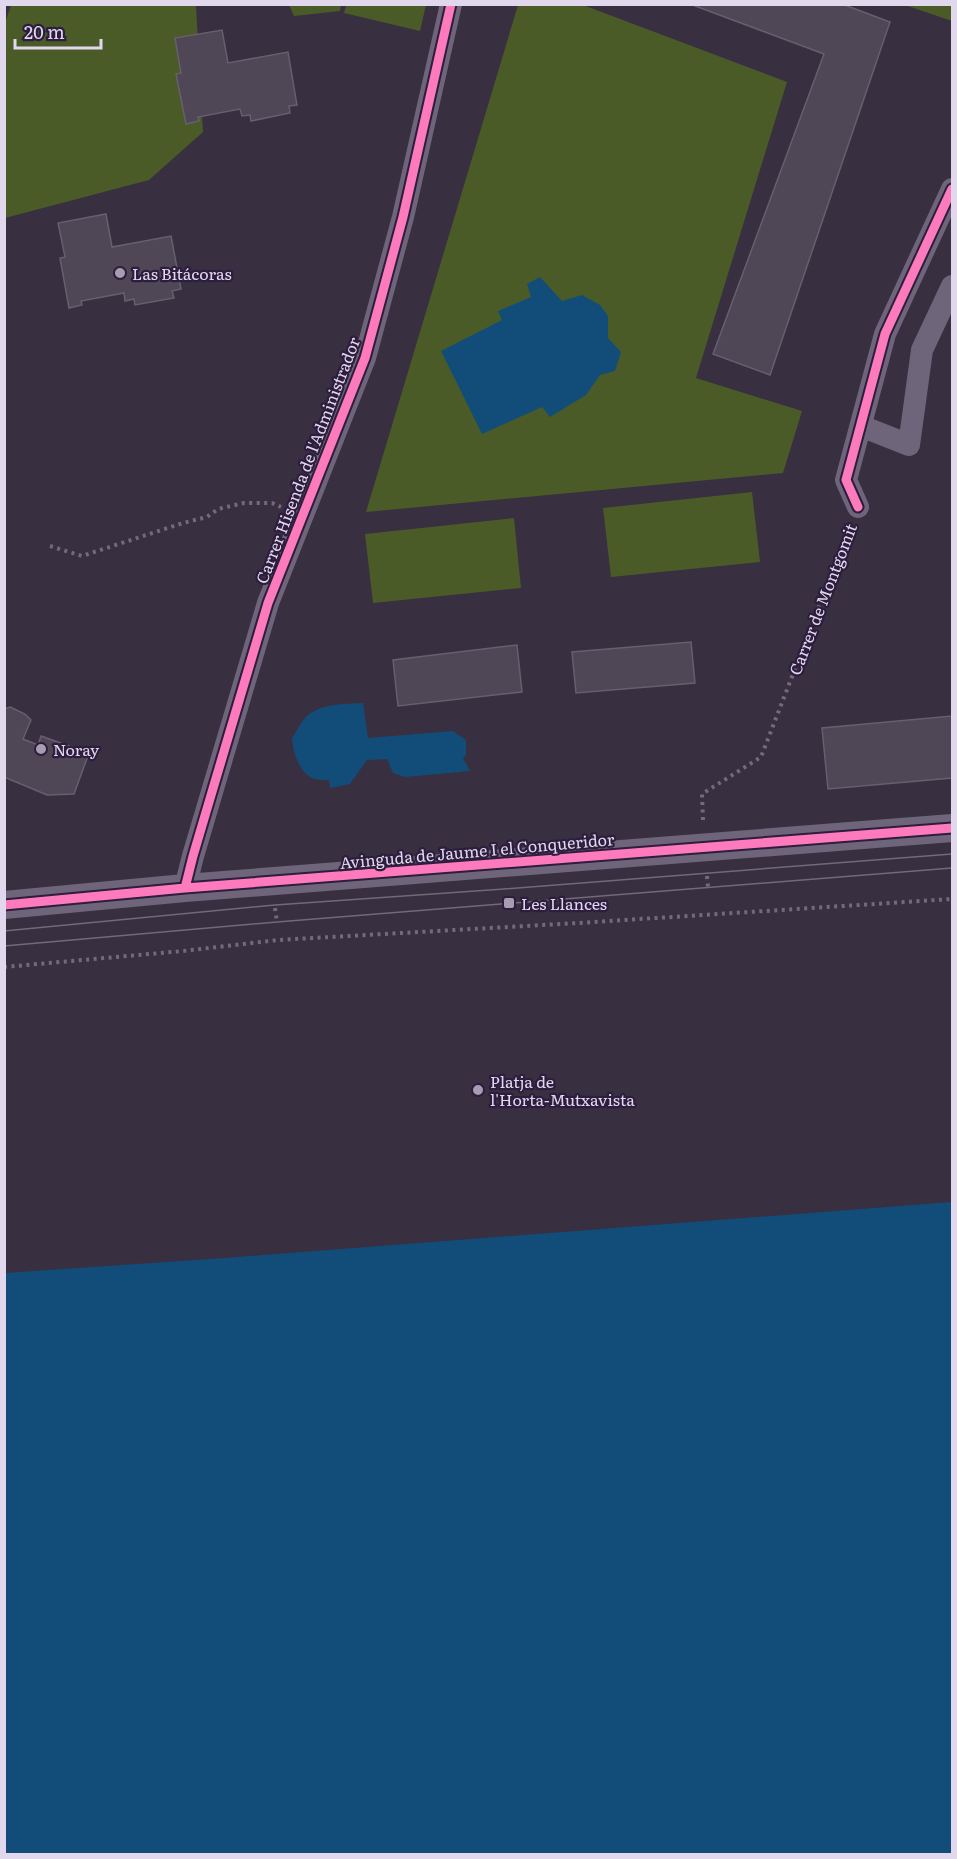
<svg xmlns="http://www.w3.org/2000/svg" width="957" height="1859" viewBox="0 0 957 1859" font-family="Literata,serif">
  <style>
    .green { fill: #4a5b28 }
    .water { fill: #124d79 }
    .building { fill: #4f4756; stroke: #675f6f; stroke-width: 1.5 }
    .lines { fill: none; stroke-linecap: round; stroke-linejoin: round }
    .path { stroke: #736a7c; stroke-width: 4; stroke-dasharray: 3 4.5; stroke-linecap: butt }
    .minor { stroke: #6f657a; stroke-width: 22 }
    .tertiary { stroke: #6f657a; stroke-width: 28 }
    .tram { stroke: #72697b; stroke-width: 1.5 }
    .cycleway-casing { stroke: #2d1d3e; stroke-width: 13 }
    .cycleway { stroke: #fd7abc; stroke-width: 9 }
    .poi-dot { fill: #a69db1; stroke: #2d1d3e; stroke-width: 2 }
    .labels { text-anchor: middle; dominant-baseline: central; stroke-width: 4.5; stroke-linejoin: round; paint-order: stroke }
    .poi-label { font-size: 16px; fill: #e2d8ee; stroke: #2d1d3e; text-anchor: start }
    .street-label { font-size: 16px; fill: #e2d8ee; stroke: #2d1d3e }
  </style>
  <rect width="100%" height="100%" fill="#382f41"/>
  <path class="green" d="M 11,5 L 196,5 L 203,132 L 149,180 L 5,218 L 4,26 Z
    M 289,5 L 341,5 L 340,11 L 294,16 Z
    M 346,5 L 346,4 L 426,5 L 420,31 L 344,13 Z
    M 518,5 L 583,5 L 787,82 L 696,378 L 802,411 L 783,473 L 366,512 Z
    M 905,5 L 952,5 L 952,21 Z
    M 752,492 L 760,562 L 611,577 L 603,508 Z
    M 514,518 L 521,588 L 373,603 L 365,534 Z"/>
  <path class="water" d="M 540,277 L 562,301 L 582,295 L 600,305 L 608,316 L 608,338 L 621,352 L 615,371 L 600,375 L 586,395 L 550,417 L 542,407 L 482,434 L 441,351 L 502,320 L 498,311 L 531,297 L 527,284 Z
    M 363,703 L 368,738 L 453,731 L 466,740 L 466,755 L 463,758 L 470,771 L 405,777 L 393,773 L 387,759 L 367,760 L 350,784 L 330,788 L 329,780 C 325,780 319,780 315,779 C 299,774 293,752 292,738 C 296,732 300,724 305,718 C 320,703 344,704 363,703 Z
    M 952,1202 L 952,1854 L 5,1854 L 5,1273 L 225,1258 Z"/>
  <path class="building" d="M 690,4 L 842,4 L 890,22 L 770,375 L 713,354 L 824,54 Z
    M 222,30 L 228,63 L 288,52 L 297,105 L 289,106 L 290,113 L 251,121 L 250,115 L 242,116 L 240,109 L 198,117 L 199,121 L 186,124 L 176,74 L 181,73 L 175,38 Z
    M 106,214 L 112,247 L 171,236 L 181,289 L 172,291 L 174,298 L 135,305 L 134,299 L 125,301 L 124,293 L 81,301 L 82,305 L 69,308 L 60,258 L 65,257 L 58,223 Z
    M 691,642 L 695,683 L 576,693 L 572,652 Z
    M 517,645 L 522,692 L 398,706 L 393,660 Z
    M 10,707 L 25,714 L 31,720 L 23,739 L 38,745 L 41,736 L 89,753 L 74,794 L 47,795 L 4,777 L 4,709 Z
    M 952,716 L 952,778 L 828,789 L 822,728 Z"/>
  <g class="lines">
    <path class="path" d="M 50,546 L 82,556 L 183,523 L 207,517 L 218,509 L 244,503 L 272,503 L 281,507
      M 703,820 L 702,794 L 761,757 L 849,529
      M 707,876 L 708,887
      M 275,908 L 277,922
      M 4,967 L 183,951 L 278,940 L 578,923 L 952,899"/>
    <path class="minor" d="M 861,426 L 909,445 L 922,350 L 952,286
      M 858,507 L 846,480 L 885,334 L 952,189
      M 185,888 L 193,856 L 268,603 L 365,358 L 403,217 L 451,4"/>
    <path class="tertiary" d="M 4,905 L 185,888 L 952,828"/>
    <path class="tram" d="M 4,931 L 275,905 L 504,889 L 952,854
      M 4,946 L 277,922 L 952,868"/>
    <defs>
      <path id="cycleway" d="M 858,507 L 846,480 L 885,334 L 952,189
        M 185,888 L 193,856 L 268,603 L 365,358 L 403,217 L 451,4
        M 4,905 L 185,888 L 952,828"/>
    </defs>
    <use href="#cycleway" class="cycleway-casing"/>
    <use href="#cycleway" class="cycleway"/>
  </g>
  <g class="poi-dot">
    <circle cx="120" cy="273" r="6"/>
    <circle cx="41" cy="749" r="6"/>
    <rect x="503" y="897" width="12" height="12" rx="3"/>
    <circle cx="478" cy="1090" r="6"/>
  </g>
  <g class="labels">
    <g class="poi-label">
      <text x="132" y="273">Las Bitácoras</text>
      <text x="53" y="749">Noray</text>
      <text x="521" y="903">Les Llances</text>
      <text x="490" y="1081">Platja de<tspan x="490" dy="18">l'Horta-Mutxavista</tspan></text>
    </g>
    <g class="street-label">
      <text transform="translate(307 460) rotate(-69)">Carrer Hisenda de l'Administrador</text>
      <text transform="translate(822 599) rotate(-69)">Carrer de Montgomit</text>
      <text transform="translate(477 850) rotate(-5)">Avinguda de Jaume I el Conqueridor</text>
    </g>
  </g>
  <rect width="957" height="1859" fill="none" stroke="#e2d8ee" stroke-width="12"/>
  <path d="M15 39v9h86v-9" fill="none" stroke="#e2d8ee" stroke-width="3"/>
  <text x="24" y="39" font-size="18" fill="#e2d8ee" stroke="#2d1d3e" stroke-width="4.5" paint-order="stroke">20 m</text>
</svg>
